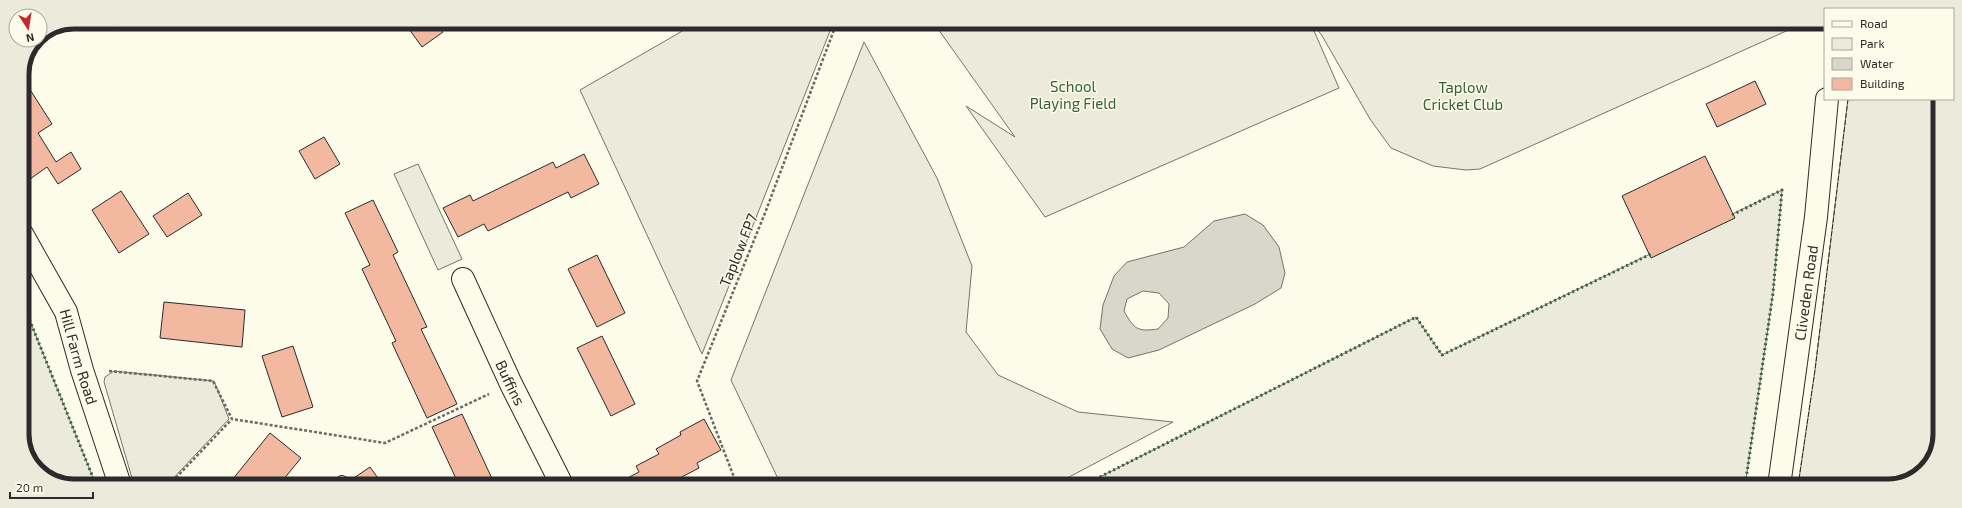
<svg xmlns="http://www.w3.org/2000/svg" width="1962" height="508" viewBox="0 0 1962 508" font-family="'Exo 2',sans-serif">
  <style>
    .green { fill: #ecebdb; stroke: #74746e }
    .water { fill: #d8d7c9; stroke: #74746e; fill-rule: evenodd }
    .building { fill: #f2b8a0; stroke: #2b2b2b }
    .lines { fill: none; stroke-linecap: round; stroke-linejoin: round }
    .lane-casing { stroke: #2b2b2b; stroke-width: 14 }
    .street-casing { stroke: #2b2b2b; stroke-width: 24 }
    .secondary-casing { stroke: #2b2b2b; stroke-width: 24 }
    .path { stroke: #6a6964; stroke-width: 2.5; stroke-dasharray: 3 2; stroke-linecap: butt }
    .lane { stroke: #fdfbea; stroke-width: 12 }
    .street { stroke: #fdfbea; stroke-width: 22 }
    .secondary { stroke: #fdfbea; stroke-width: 22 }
    .hedge { stroke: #34623c; stroke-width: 3; stroke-dasharray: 2 3; stroke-linecap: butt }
    .fence { stroke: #2b2b2b; stroke-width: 1; stroke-dasharray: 5 2; stroke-linecap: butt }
    .labels { text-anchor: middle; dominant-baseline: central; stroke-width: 3; stroke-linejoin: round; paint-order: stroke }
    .park-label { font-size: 15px; fill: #34623c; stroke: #fdfbea }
    .street-label { font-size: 15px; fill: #2b2b2b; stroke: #fdfbea }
    .rim { fill: none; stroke: #2b2b2b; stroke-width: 5 }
  </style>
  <rect width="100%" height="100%" fill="#fdfbea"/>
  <path class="green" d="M 698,22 L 808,22 L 832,26 L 702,354 L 580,90 Z
    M 933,22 L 1804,23 L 1480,169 L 1466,170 L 1433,166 L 1391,148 L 1370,119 L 1321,34 L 1311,24 L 1339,88 L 1045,217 L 966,106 L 1015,137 Z
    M 864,42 L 937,178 L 972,266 L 966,332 L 998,375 L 1078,412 L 1173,422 L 1052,486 L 781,485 L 731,380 Z
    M 1848,99 L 1940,99 L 1939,444 L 1922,473 L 1888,486 L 1798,486 L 1815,370 Z
    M 418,164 L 462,259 L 438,270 L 394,174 Z
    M 1782,190 L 1773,293 L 1745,486 L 1082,486 L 1416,317 L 1442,355 Z
    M 22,302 L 22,301 L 96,485 L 64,485 L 40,471 L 22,430 Z
    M 114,371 L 214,381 L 229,419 L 167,485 L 134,485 L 104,382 L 105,377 Z"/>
  <path class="water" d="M 1245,214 L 1263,225 L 1279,247 L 1285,273 L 1281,288 L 1255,304 L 1159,350 L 1128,358 L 1112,349 L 1100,329 L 1103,305 L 1114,276 L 1127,262 L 1184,247 L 1214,221 ZM 1143,291 L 1159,293 L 1169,304 L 1168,318 L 1158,329 C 1137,332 1134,329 1124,311 L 1127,299 Z"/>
  <path class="building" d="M 109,22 L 128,22 L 115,31 Z
    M 404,22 L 436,22 L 443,32 L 422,47 Z
    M 22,77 L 52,124 L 38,133 L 56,162 L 71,152 L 81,169 L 58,184 L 47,167 L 30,179 L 22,167 Z
    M 1755,81 L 1766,104 L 1717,127 L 1706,104 Z
    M 324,137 L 340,164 L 315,179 L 299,151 Z
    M 584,154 L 599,184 L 571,198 L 568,192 L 488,231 L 484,224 L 458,237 L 443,208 L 470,195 L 473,201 L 553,162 L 556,168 Z
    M 1705,156 L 1735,218 L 1651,258 L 1622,196 Z
    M 121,191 L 149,234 L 119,253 L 92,210 Z
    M 188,193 L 202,215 L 167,237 L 153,216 Z
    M 373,200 L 398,252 L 393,255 L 427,327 L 421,329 L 457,404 L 427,418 L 392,343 L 396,341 L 362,269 L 370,265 L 345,213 Z
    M 597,255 L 625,313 L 597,327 L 568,269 Z
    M 164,302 L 245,310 L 242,347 L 160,338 Z
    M 602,336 L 635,404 L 611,416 L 577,348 Z
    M 293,346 L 313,407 L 282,417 L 262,356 Z
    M 462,414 L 495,485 L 459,485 L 432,427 Z
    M 704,419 L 721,450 L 697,463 L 699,468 L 674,481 L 676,485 L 614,485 L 639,472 L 636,466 L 659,454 L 656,449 L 681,435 L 680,432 Z
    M 270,433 L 301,458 L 279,485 L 228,485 Z
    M 370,467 L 383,485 L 354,485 L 351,480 Z"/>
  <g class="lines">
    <defs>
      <path id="lane" d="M 342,482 L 344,485
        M 546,485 L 559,479"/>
      <g id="street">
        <path id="s1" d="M 22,234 L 66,312 L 82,370 L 120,485"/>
        <path id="s2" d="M 463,279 L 511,384 L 562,485"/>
      </g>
      <g id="secondary">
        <path id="s3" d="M 1779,486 L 1816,217 L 1827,99"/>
      </g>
    </defs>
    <use href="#lane" class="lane-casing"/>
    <use href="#street" class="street-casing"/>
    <use href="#secondary" class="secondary-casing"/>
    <path class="path" d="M 109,371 L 213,381 L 232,419 L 385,443 L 489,394
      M 169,485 L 232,419
      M 737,485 L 697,381 L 765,213 L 837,22"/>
    <use href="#lane" class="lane"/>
    <use href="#street" class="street"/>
    <use href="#secondary" class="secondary"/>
    <path class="hedge" d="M 1732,215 L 1782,190 L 1773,293 L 1745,486
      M 22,301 L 96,485
      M 1082,486 L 1416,317 L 1442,355 L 1651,254"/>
    <path class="fence" d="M 1798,486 L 1815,370 L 1848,99"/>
  </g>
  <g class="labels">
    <g class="park-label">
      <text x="1073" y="86">School<tspan x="1073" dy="17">Playing Field</tspan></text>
      <text x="1463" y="87">Taplow<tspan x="1463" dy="17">Cricket Club</tspan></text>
    </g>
    <g class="street-label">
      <text transform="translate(738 250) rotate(-68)">Taplow FP7</text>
      <text stroke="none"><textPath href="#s3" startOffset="195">Cliveden Road</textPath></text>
      <text stroke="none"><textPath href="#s1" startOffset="136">Hill Farm Road</textPath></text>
      <text stroke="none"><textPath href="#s2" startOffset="114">Buffins</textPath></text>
    </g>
  </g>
  <path d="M0 0H1962V508H0ZM74 29H1888A45 45 0 0 1 1933 74V434A45 45 0 0 1 1888 479H74A45 45 0 0 1 29 434V74A45 45 0 0 1 74 29Z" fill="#eceadb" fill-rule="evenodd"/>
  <path class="rim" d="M74 29H1888A45 45 0 0 1 1933 74V434A45 45 0 0 1 1888 479H74A45 45 0 0 1 29 434V74A45 45 0 0 1 74 29Z"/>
  <rect x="1824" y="8" width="130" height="92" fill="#fdfbea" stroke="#a9a89e"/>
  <rect x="1832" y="21" width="20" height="6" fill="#fdfbea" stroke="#a9a89e"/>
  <text x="1860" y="28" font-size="12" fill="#2b2b2b">Road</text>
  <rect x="1832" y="38" width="20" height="12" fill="#ecebdb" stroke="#a9a89e"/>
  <text x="1860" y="48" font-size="12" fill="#2b2b2b">Park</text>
  <rect x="1832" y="58" width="20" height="12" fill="#d8d7c9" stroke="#a9a89e"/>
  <text x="1860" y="68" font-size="12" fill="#2b2b2b">Water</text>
  <rect x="1832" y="78" width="20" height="12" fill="#f2b8a0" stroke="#a9a89e"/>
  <text x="1860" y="88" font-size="12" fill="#2b2b2b">Building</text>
  <g transform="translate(28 28) rotate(168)"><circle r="19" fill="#fdfbea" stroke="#a9a89e"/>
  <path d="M0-3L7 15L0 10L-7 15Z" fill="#c62828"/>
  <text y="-6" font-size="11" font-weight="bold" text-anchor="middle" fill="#2b2b2b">N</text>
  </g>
  <path d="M10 492v6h83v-6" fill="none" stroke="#2b2b2b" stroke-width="2"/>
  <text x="16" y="492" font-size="12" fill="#2b2b2b" stroke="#fdfbea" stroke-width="3" paint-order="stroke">20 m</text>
</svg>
